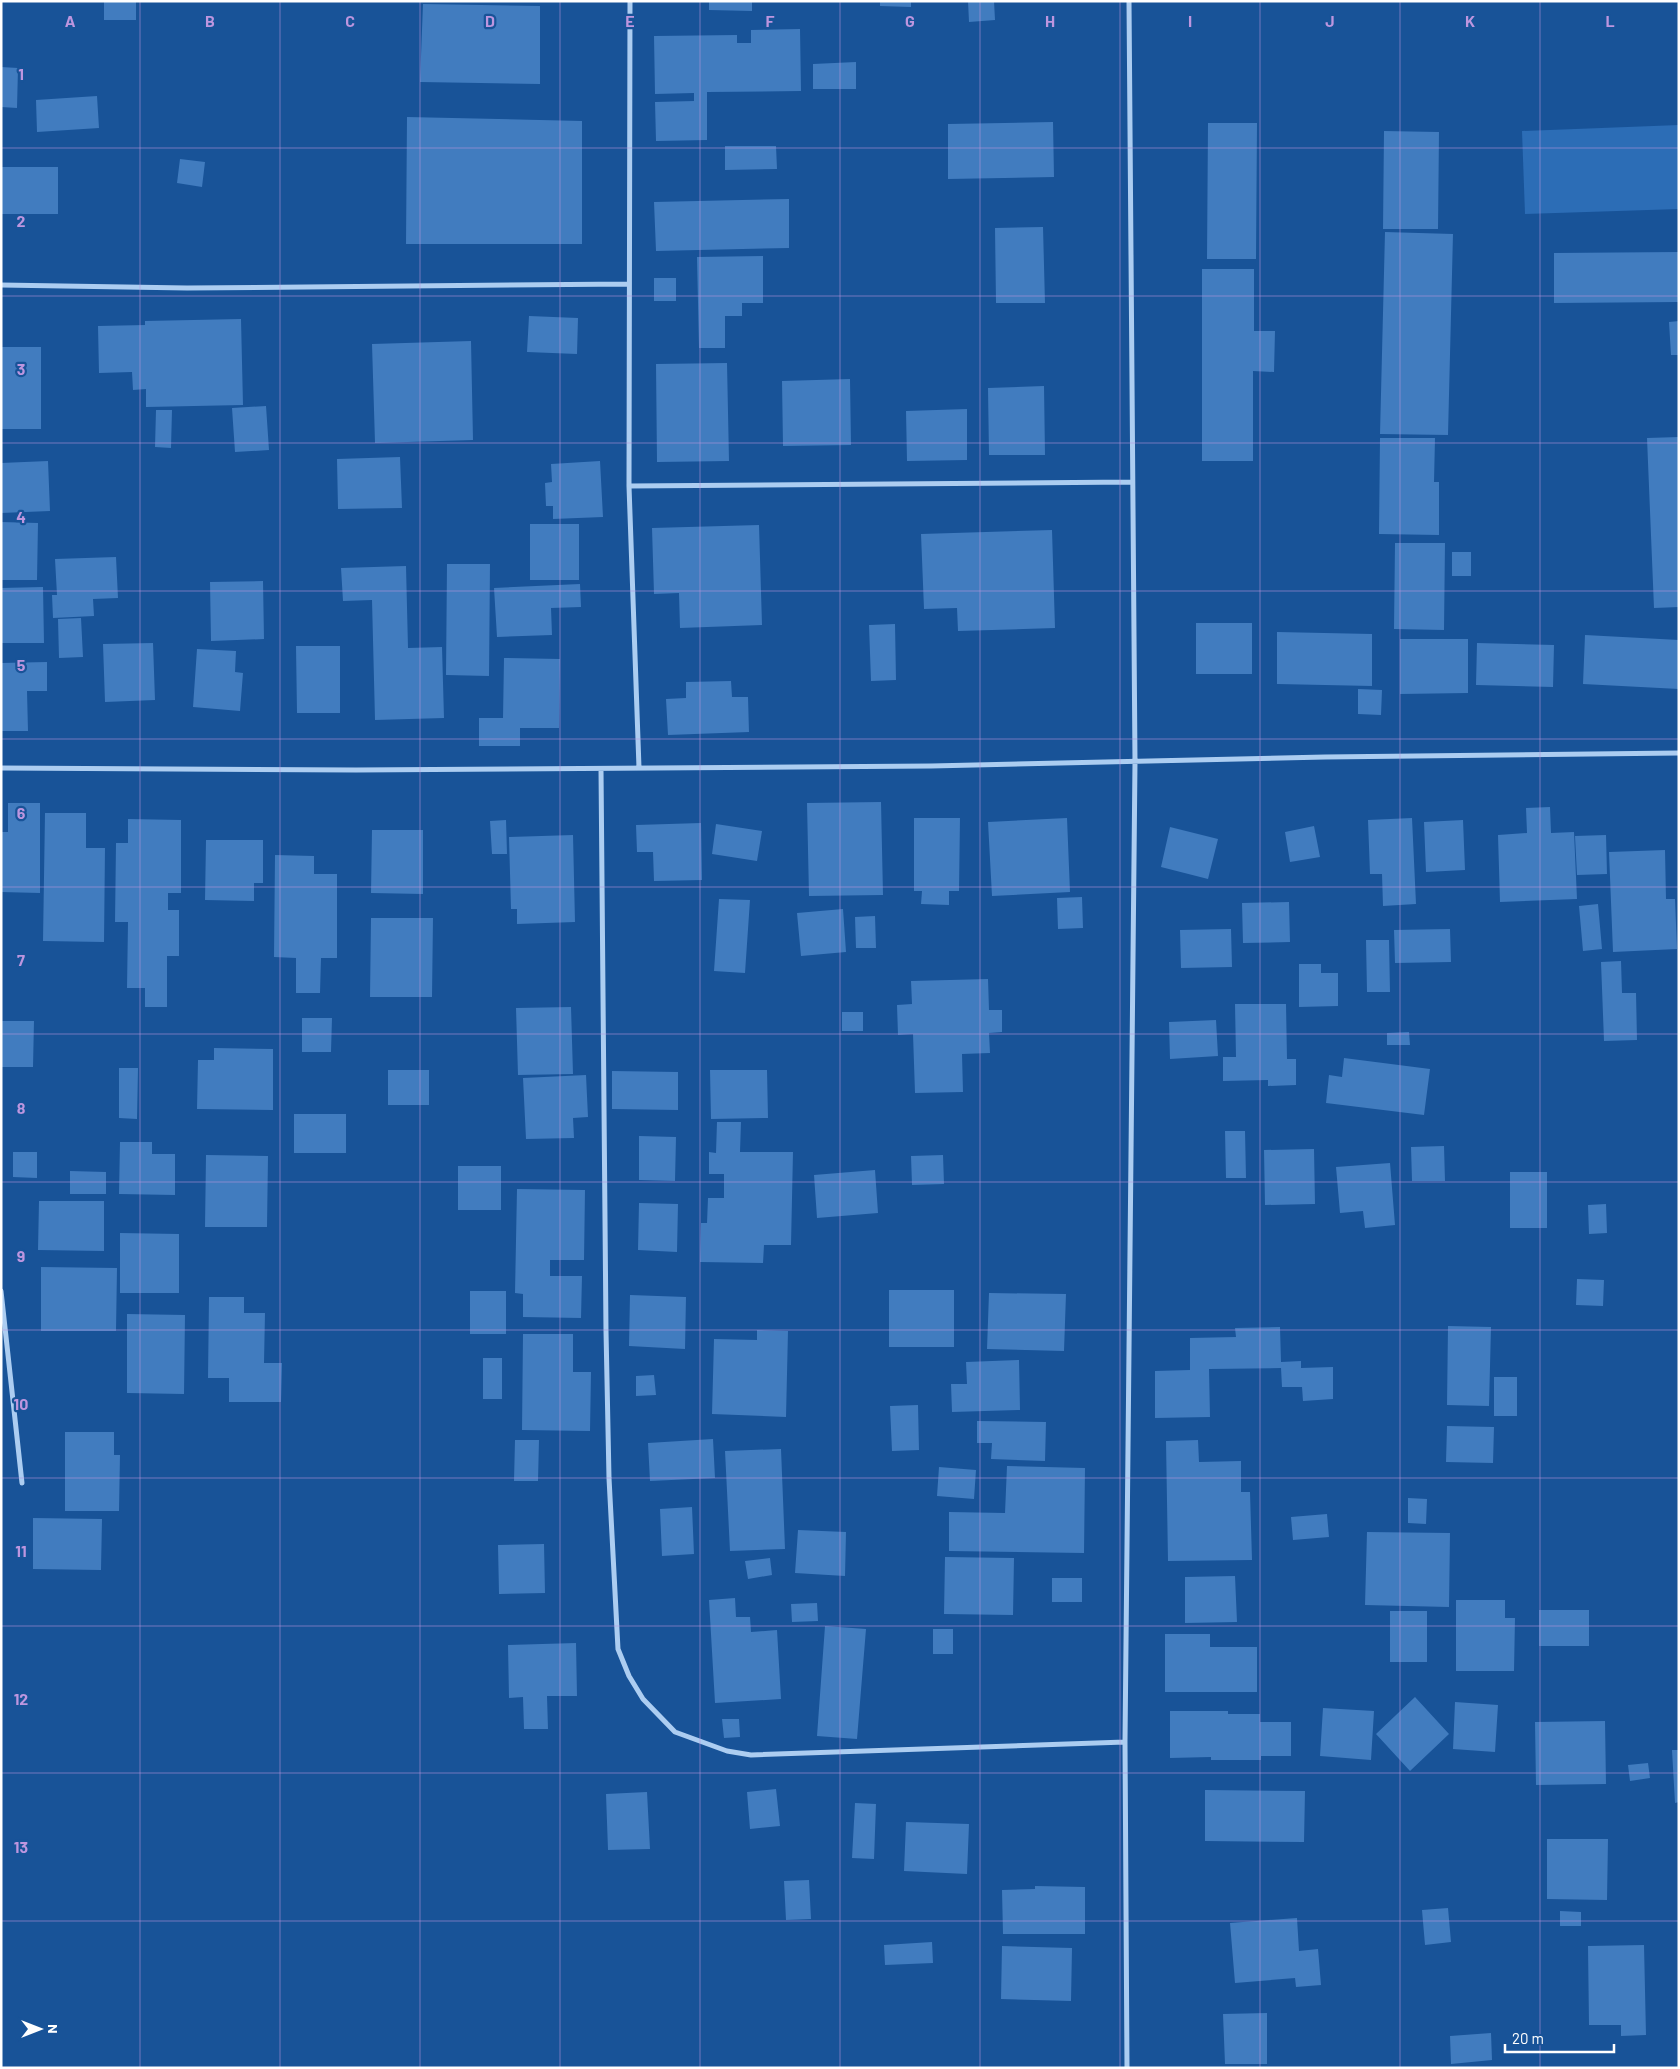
<svg xmlns="http://www.w3.org/2000/svg" width="1680" height="2069" viewBox="0 0 1680 2069" font-family="Barlow,sans-serif">
  <style>
    .pitch { fill: #2c6db6 }
    .building { fill: #417cbf }
    .lines { fill: none; stroke-linecap: round; stroke-linejoin: round }
    .street { stroke: #accdf1; stroke-width: 5 }
    .grid { fill: none; stroke: #bd96df; stroke-width: 1; stroke-opacity: 0.55 }
    .grid-label { font-size: 16px; text-anchor: middle; font-weight: bold; fill: #bd96df; stroke: #185398; stroke-width: 4.5; stroke-linejoin: round; paint-order: stroke }
  </style>
  <rect width="100%" height="100%" fill="#185398"/>
  <path class="pitch" d="M 1679,125 L 1679,209 L 1525,214 L 1522,131 Z"/>
  <path class="building" d="M 104,1 L 136,1 L 136,20 L 104,20 Z
    M 709,1 L 752,1 L 752,11 L 709,10 Z
    M 880,1 L 911,1 L 911,7 L 880,6 Z
    M 968,1 L 994,1 L 995,20 L 969,22 Z
    M 423,4 L 540,6 L 540,84 L 420,82 Z
    M 800,29 L 801,91 L 707,92 L 707,140 L 656,141 L 655,102 L 694,101 L 694,93 L 655,94 L 654,36 L 737,35 L 737,43 L 751,43 L 751,30 Z
    M 856,62 L 856,89 L 813,89 L 813,64 Z
    M 1,67 L 18,68 L 17,108 L 1,107 Z
    M 97,96 L 99,128 L 37,132 L 36,100 Z
    M 407,117 L 582,121 L 582,244 L 406,244 Z
    M 1053,122 L 1054,177 L 948,179 L 948,124 Z
    M 1208,123 L 1257,123 L 1256,259 L 1207,259 Z
    M 1384,131 L 1439,132 L 1438,229 L 1383,229 Z
    M 725,146 L 776,146 L 777,169 L 725,170 Z
    M 180,159 L 205,162 L 202,187 L 177,183 Z
    M 1,167 L 58,167 L 58,214 L 1,214 Z
    M 789,199 L 789,248 L 656,251 L 654,202 Z
    M 1043,227 L 1045,303 L 996,303 L 995,228 Z
    M 1385,232 L 1453,234 L 1448,435 L 1380,434 Z
    M 1679,252 L 1679,302 L 1554,303 L 1554,253 Z
    M 763,256 L 763,303 L 742,303 L 742,316 L 725,316 L 725,348 L 699,348 L 697,257 Z
    M 1202,269 L 1254,269 L 1254,331 L 1275,331 L 1274,372 L 1253,371 L 1253,461 L 1202,461 Z
    M 654,278 L 676,278 L 676,301 L 654,301 Z
    M 529,316 L 578,318 L 577,354 L 527,352 Z
    M 241,319 L 243,405 L 146,407 L 146,389 L 133,390 L 132,372 L 99,373 L 98,326 L 145,325 L 145,321 Z
    M 1679,321 L 1679,355 L 1671,355 L 1669,322 Z
    M 471,341 L 473,440 L 375,443 L 372,344 Z
    M 1,347 L 41,347 L 41,429 L 1,429 Z
    M 727,363 L 729,461 L 657,462 L 656,364 Z
    M 850,379 L 851,445 L 783,446 L 782,381 Z
    M 1044,386 L 1045,455 L 989,455 L 988,388 Z
    M 266,406 L 269,450 L 235,452 L 232,408 Z
    M 967,409 L 967,460 L 907,461 L 906,411 Z
    M 156,410 L 172,410 L 171,448 L 155,447 Z
    M 1679,437 L 1679,607 L 1654,608 L 1647,438 Z
    M 1380,438 L 1435,438 L 1434,482 L 1439,482 L 1439,535 L 1379,534 Z
    M 400,457 L 402,508 L 338,509 L 337,459 Z
    M 48,461 L 50,511 L 1,513 L 1,463 Z
    M 600,461 L 603,517 L 553,519 L 553,506 L 546,506 L 545,483 L 552,482 L 551,464 Z
    M 1,522 L 38,523 L 37,580 L 1,580 Z
    M 530,524 L 579,524 L 579,580 L 530,580 Z
    M 759,525 L 762,625 L 680,628 L 679,593 L 654,594 L 652,528 Z
    M 1052,530 L 1055,628 L 958,631 L 957,608 L 924,609 L 921,534 Z
    M 1395,543 L 1445,543 L 1444,630 L 1394,629 Z
    M 1452,552 L 1471,552 L 1471,576 L 1452,576 Z
    M 116,557 L 118,598 L 93,599 L 94,616 L 53,618 L 52,595 L 57,595 L 55,559 Z
    M 447,564 L 490,564 L 489,676 L 446,675 Z
    M 406,566 L 408,648 L 442,647 L 444,718 L 375,720 L 372,600 L 343,601 L 341,568 Z
    M 263,581 L 264,639 L 211,641 L 210,582 Z
    M 580,584 L 581,607 L 551,608 L 552,635 L 497,637 L 494,588 Z
    M 43,587 L 44,643 L 1,643 L 1,588 Z
    M 81,618 L 83,657 L 59,658 L 58,619 Z
    M 1196,623 L 1252,623 L 1252,674 L 1196,674 Z
    M 895,624 L 896,680 L 871,681 L 869,625 Z
    M 1277,632 L 1372,634 L 1372,686 L 1277,684 Z
    M 1585,635 L 1679,640 L 1679,689 L 1583,684 Z
    M 1400,639 L 1468,639 L 1468,693 L 1400,694 Z
    M 153,643 L 155,700 L 105,702 L 103,644 Z
    M 1477,643 L 1554,645 L 1553,687 L 1476,685 Z
    M 296,646 L 340,646 L 340,713 L 297,713 Z
    M 197,649 L 236,651 L 235,672 L 243,673 L 240,711 L 193,707 Z
    M 504,658 L 560,659 L 559,728 L 520,728 L 520,746 L 479,746 L 479,718 L 503,718 Z
    M 47,662 L 47,691 L 27,691 L 28,731 L 1,731 L 1,663 Z
    M 731,681 L 732,697 L 748,697 L 749,732 L 668,735 L 666,699 L 686,698 L 686,682 Z
    M 1358,689 L 1382,690 L 1381,715 L 1358,714 Z
    M 881,802 L 883,895 L 809,896 L 807,803 Z
    M 8,803 L 40,803 L 40,893 L 1,892 L 1,832 L 8,832 Z
    M 1550,807 L 1551,833 L 1574,832 L 1577,899 L 1500,902 L 1498,835 L 1527,833 L 1526,808 Z
    M 45,813 L 86,813 L 86,848 L 105,848 L 104,942 L 43,941 Z
    M 914,818 L 960,818 L 959,891 L 949,891 L 949,905 L 921,904 L 922,891 L 914,891 Z
    M 1067,818 L 1070,892 L 992,896 L 988,822 Z
    M 1412,818 L 1416,904 L 1383,906 L 1382,874 L 1370,874 L 1368,820 Z
    M 128,819 L 181,820 L 181,893 L 168,893 L 168,910 L 179,910 L 179,956 L 167,956 L 167,1007 L 145,1007 L 145,988 L 127,988 L 128,922 L 115,922 L 116,843 L 128,843 Z
    M 506,820 L 507,854 L 492,854 L 490,821 Z
    M 1463,820 L 1465,870 L 1426,872 L 1424,822 Z
    M 701,823 L 702,880 L 654,881 L 653,852 L 637,852 L 636,825 Z
    M 716,824 L 762,831 L 757,861 L 712,854 Z
    M 1314,826 L 1320,857 L 1290,862 L 1285,832 Z
    M 1170,827 L 1218,839 L 1208,879 L 1161,867 Z
    M 372,830 L 423,830 L 423,894 L 371,893 Z
    M 573,835 L 575,922 L 517,924 L 517,909 L 511,909 L 509,837 Z
    M 1606,835 L 1607,874 L 1577,875 L 1575,836 Z
    M 206,840 L 263,840 L 263,883 L 254,883 L 254,901 L 205,900 Z
    M 1665,850 L 1666,899 L 1675,899 L 1677,949 L 1613,952 L 1609,852 Z
    M 275,855 L 314,856 L 314,874 L 337,874 L 337,958 L 321,958 L 320,993 L 296,993 L 296,958 L 274,957 Z
    M 1082,897 L 1083,928 L 1058,929 L 1057,898 Z
    M 719,899 L 750,900 L 745,973 L 714,971 Z
    M 1289,902 L 1290,942 L 1243,943 L 1242,903 Z
    M 1598,904 L 1602,949 L 1583,951 L 1579,906 Z
    M 843,909 L 846,952 L 801,956 L 797,913 Z
    M 875,916 L 876,948 L 856,948 L 855,917 Z
    M 371,918 L 433,918 L 432,997 L 370,997 Z
    M 1231,929 L 1232,967 L 1181,968 L 1180,930 Z
    M 1450,929 L 1451,962 L 1395,963 L 1394,930 Z
    M 1366,940 L 1389,940 L 1390,992 L 1367,992 Z
    M 1621,961 L 1622,993 L 1636,993 L 1637,1040 L 1604,1041 L 1601,962 Z
    M 1299,964 L 1321,964 L 1321,973 L 1338,973 L 1338,1006 L 1299,1007 Z
    M 988,979 L 989,1010 L 1002,1010 L 1002,1032 L 989,1033 L 990,1053 L 962,1054 L 963,1092 L 915,1093 L 913,1034 L 898,1035 L 897,1005 L 912,1004 L 911,981 Z
    M 1235,1004 L 1286,1004 L 1287,1059 L 1296,1059 L 1296,1085 L 1268,1086 L 1268,1080 L 1223,1081 L 1223,1057 L 1236,1057 Z
    M 571,1007 L 573,1074 L 518,1075 L 516,1008 Z
    M 842,1012 L 863,1012 L 863,1031 L 842,1031 Z
    M 302,1018 L 332,1018 L 331,1052 L 302,1052 Z
    M 1216,1020 L 1218,1056 L 1170,1059 L 1169,1022 Z
    M 1,1021 L 34,1021 L 33,1067 L 1,1067 Z
    M 1409,1032 L 1410,1045 L 1387,1045 L 1387,1033 Z
    M 214,1048 L 273,1049 L 273,1110 L 197,1109 L 198,1060 L 214,1060 Z
    M 1344,1058 L 1430,1069 L 1424,1115 L 1326,1103 L 1329,1075 L 1342,1077 Z
    M 119,1068 L 138,1068 L 137,1119 L 119,1118 Z
    M 388,1070 L 429,1070 L 429,1105 L 388,1105 Z
    M 710,1070 L 767,1070 L 768,1118 L 711,1119 Z
    M 612,1071 L 678,1072 L 678,1110 L 612,1109 Z
    M 586,1075 L 588,1117 L 573,1118 L 574,1138 L 526,1139 L 523,1078 Z
    M 294,1114 L 346,1114 L 346,1153 L 294,1153 Z
    M 717,1122 L 741,1122 L 740,1152 L 793,1152 L 791,1245 L 764,1245 L 763,1263 L 700,1262 L 701,1223 L 707,1223 L 708,1198 L 724,1198 L 724,1174 L 709,1174 L 709,1152 L 716,1153 Z
    M 1225,1131 L 1245,1131 L 1246,1178 L 1226,1178 Z
    M 639,1136 L 676,1137 L 675,1181 L 639,1180 Z
    M 120,1142 L 152,1142 L 152,1154 L 175,1154 L 175,1195 L 119,1194 Z
    M 1444,1146 L 1445,1181 L 1412,1181 L 1411,1147 Z
    M 1314,1149 L 1315,1204 L 1265,1205 L 1264,1150 Z
    M 13,1152 L 37,1152 L 37,1178 L 13,1177 Z
    M 206,1155 L 268,1156 L 267,1227 L 205,1227 Z
    M 943,1155 L 944,1184 L 912,1185 L 911,1156 Z
    M 1390,1163 L 1395,1225 L 1365,1228 L 1363,1211 L 1340,1213 L 1336,1167 Z
    M 458,1166 L 501,1166 L 501,1210 L 458,1210 Z
    M 875,1170 L 878,1213 L 817,1218 L 814,1175 Z
    M 70,1171 L 106,1172 L 106,1194 L 70,1194 Z
    M 1510,1172 L 1547,1172 L 1547,1228 L 1510,1228 Z
    M 517,1189 L 585,1190 L 584,1260 L 550,1260 L 550,1276 L 582,1276 L 581,1318 L 523,1317 L 523,1294 L 515,1293 Z
    M 39,1201 L 104,1201 L 104,1251 L 38,1250 Z
    M 639,1203 L 678,1204 L 677,1252 L 638,1250 Z
    M 1606,1204 L 1607,1233 L 1589,1234 L 1588,1205 Z
    M 120,1233 L 179,1234 L 179,1293 L 120,1293 Z
    M 41,1267 L 117,1268 L 116,1331 L 41,1331 Z
    M 1577,1279 L 1604,1280 L 1603,1306 L 1576,1305 Z
    M 889,1290 L 954,1290 L 954,1347 L 889,1347 Z
    M 470,1291 L 506,1291 L 506,1334 L 470,1334 Z
    M 989,1293 L 1066,1294 L 1064,1351 L 987,1349 Z
    M 630,1295 L 686,1297 L 685,1349 L 629,1346 Z
    M 209,1297 L 244,1297 L 244,1313 L 265,1313 L 264,1363 L 282,1363 L 281,1402 L 229,1402 L 229,1378 L 208,1378 Z
    M 127,1314 L 185,1315 L 184,1394 L 127,1393 Z
    M 1448,1326 L 1491,1327 L 1489,1406 L 1447,1405 Z
    M 1280,1327 L 1281,1362 L 1301,1361 L 1301,1368 L 1333,1367 L 1333,1399 L 1303,1401 L 1302,1387 L 1282,1387 L 1281,1368 L 1209,1369 L 1210,1417 L 1155,1418 L 1155,1371 L 1190,1370 L 1190,1338 L 1236,1337 L 1235,1328 Z
    M 757,1330 L 788,1331 L 786,1417 L 712,1414 L 714,1339 L 757,1340 Z
    M 523,1334 L 573,1334 L 573,1372 L 591,1372 L 590,1431 L 522,1430 Z
    M 483,1358 L 502,1358 L 502,1399 L 483,1399 Z
    M 1019,1360 L 1020,1410 L 952,1412 L 951,1384 L 967,1384 L 966,1362 Z
    M 654,1375 L 656,1395 L 636,1396 L 636,1376 Z
    M 1494,1377 L 1517,1377 L 1517,1416 L 1494,1416 Z
    M 918,1405 L 919,1450 L 892,1451 L 890,1406 Z
    M 977,1421 L 1046,1422 L 1045,1461 L 991,1459 L 992,1443 L 977,1443 Z
    M 1447,1426 L 1494,1427 L 1493,1463 L 1446,1462 Z
    M 65,1432 L 114,1432 L 114,1455 L 120,1455 L 119,1511 L 65,1511 Z
    M 713,1439 L 715,1478 L 650,1481 L 648,1443 Z
    M 515,1440 L 539,1440 L 538,1481 L 514,1481 Z
    M 1198,1440 L 1199,1462 L 1241,1461 L 1241,1492 L 1250,1492 L 1252,1560 L 1168,1561 L 1166,1441 Z
    M 781,1449 L 785,1549 L 730,1551 L 725,1451 Z
    M 1007,1466 L 1085,1468 L 1084,1553 L 949,1551 L 949,1512 L 1005,1513 Z
    M 939,1467 L 976,1470 L 974,1499 L 937,1496 Z
    M 1408,1498 L 1427,1499 L 1426,1524 L 1408,1523 Z
    M 692,1507 L 694,1554 L 662,1556 L 660,1509 Z
    M 1327,1514 L 1329,1537 L 1293,1540 L 1291,1517 Z
    M 33,1518 L 102,1519 L 101,1570 L 33,1569 Z
    M 798,1530 L 846,1532 L 845,1576 L 795,1573 Z
    M 1367,1532 L 1450,1533 L 1449,1607 L 1365,1605 Z
    M 544,1544 L 545,1593 L 499,1594 L 498,1545 Z
    M 945,1557 L 1014,1558 L 1013,1615 L 944,1614 Z
    M 770,1558 L 772,1575 L 748,1579 L 745,1561 Z
    M 1235,1576 L 1237,1622 L 1185,1623 L 1185,1577 Z
    M 1052,1578 L 1082,1578 L 1082,1602 L 1052,1602 Z
    M 735,1598 L 736,1617 L 750,1617 L 751,1632 L 777,1630 L 781,1699 L 715,1703 L 709,1600 Z
    M 1456,1600 L 1505,1600 L 1505,1618 L 1515,1618 L 1514,1671 L 1456,1671 Z
    M 817,1603 L 818,1621 L 792,1622 L 791,1604 Z
    M 1539,1610 L 1589,1610 L 1589,1646 L 1539,1646 Z
    M 1390,1611 L 1427,1611 L 1427,1662 L 1390,1662 Z
    M 825,1626 L 866,1629 L 857,1739 L 817,1736 Z
    M 933,1629 L 953,1629 L 953,1654 L 933,1654 Z
    M 1165,1634 L 1210,1634 L 1210,1647 L 1257,1647 L 1257,1692 L 1165,1692 Z
    M 576,1643 L 577,1696 L 547,1696 L 548,1729 L 524,1729 L 523,1697 L 509,1698 L 508,1645 Z
    M 1415,1697 L 1449,1734 L 1410,1771 L 1376,1734 Z
    M 1455,1702 L 1498,1705 L 1495,1752 L 1453,1749 Z
    M 1323,1708 L 1374,1711 L 1371,1760 L 1320,1756 Z
    M 1170,1711 L 1228,1711 L 1228,1714 L 1260,1714 L 1260,1722 L 1291,1722 L 1291,1756 L 1261,1756 L 1261,1760 L 1211,1760 L 1211,1757 L 1170,1758 Z
    M 722,1719 L 739,1719 L 740,1737 L 724,1738 Z
    M 1605,1721 L 1606,1784 L 1536,1785 L 1535,1722 Z
    M 1672,1750 L 1679,1750 L 1679,1802 L 1675,1803 Z
    M 1648,1763 L 1650,1778 L 1630,1781 L 1628,1765 Z
    M 776,1789 L 780,1826 L 750,1829 L 747,1792 Z
    M 1205,1790 L 1305,1791 L 1304,1842 L 1205,1841 Z
    M 647,1792 L 650,1849 L 608,1850 L 606,1794 Z
    M 855,1803 L 876,1804 L 874,1859 L 852,1858 Z
    M 906,1822 L 969,1824 L 967,1874 L 904,1871 Z
    M 1547,1839 L 1608,1839 L 1607,1900 L 1547,1899 Z
    M 809,1880 L 811,1919 L 786,1920 L 784,1881 Z
    M 1035,1886 L 1085,1887 L 1085,1934 L 1003,1934 L 1002,1890 L 1035,1889 Z
    M 1448,1908 L 1451,1942 L 1425,1945 L 1422,1910 Z
    M 1560,1911 L 1581,1912 L 1581,1926 L 1560,1926 Z
    M 1297,1918 L 1299,1951 L 1318,1949 L 1321,1985 L 1296,1987 L 1295,1978 L 1235,1983 L 1230,1923 Z
    M 932,1942 L 933,1963 L 885,1965 L 884,1945 Z
    M 1644,1945 L 1646,2035 L 1621,2036 L 1621,2025 L 1589,2025 L 1588,1946 Z
    M 1002,1946 L 1072,1948 L 1071,2001 L 1001,1999 Z
    M 1267,2013 L 1267,2064 L 1225,2064 L 1223,2014 Z
    M 1491,2033 L 1492,2060 L 1451,2064 L 1450,2036 Z"/>
  <g class="lines">
    <path class="street" d="M 630,1 L 629,486 L 639,768
      M 1,285 L 187,288 L 629,284
      M 629,486 L 1132,482
      M 1,768 L 356,770 L 931,766 L 1325,757 L 1679,753
      M 601,769 L 606,1331 L 609,1478 L 618,1649 L 629,1676 L 643,1699 L 675,1732 L 727,1751 L 751,1755 L 1125,1742
      M 1,1291 L 22,1483
      M 1127,2068 L 1125,1742 L 1135,762 L 1129,1"/>
  </g>
  <path class="grid" d="M 140,1 L 140,2068M 280,1 L 280,2068M 420,1 L 420,2068M 560,1 L 560,2068M 700,1 L 700,2068M 840,1 L 840,2068M 980,1 L 980,2068M 1120,1 L 1120,2068M 1260,1 L 1260,2068M 1400,1 L 1400,2068M 1540,1 L 1540,2068M 1,148 L 1679,148M 1,296 L 1679,296M 1,443 L 1679,443M 1,591 L 1679,591M 1,739 L 1679,739M 1,887 L 1679,887M 1,1034 L 1679,1034M 1,1182 L 1679,1182M 1,1330 L 1679,1330M 1,1478 L 1679,1478M 1,1626 L 1679,1626M 1,1773 L 1679,1773M 1,1921 L 1679,1921"/>
  <g class="grid-label">
    <text x="70" y="27">A</text>
    <text x="210" y="27">B</text>
    <text x="350" y="27">C</text>
    <text x="490" y="27">D</text>
    <text x="630" y="27">E</text>
    <text x="770" y="27">F</text>
    <text x="910" y="27">G</text>
    <text x="1050" y="27">H</text>
    <text x="1190" y="27">I</text>
    <text x="1330" y="27">J</text>
    <text x="1470" y="27">K</text>
    <text x="1610" y="27">L</text>
    <text x="21" y="80">1</text>
    <text x="21" y="227">2</text>
    <text x="21" y="375">3</text>
    <text x="21" y="523">4</text>
    <text x="21" y="671">5</text>
    <text x="21" y="819">6</text>
    <text x="21" y="966">7</text>
    <text x="21" y="1114">8</text>
    <text x="21" y="1262">9</text>
    <text x="21" y="1410">10</text>
    <text x="21" y="1557">11</text>
    <text x="21" y="1705">12</text>
    <text x="21" y="1853">13</text>
  </g>
  <rect width="1680" height="2069" fill="none" stroke="#ffffff" stroke-width="5"/>
  <g transform="translate(40 2029) rotate(90)" stroke="#185398" stroke-width="4" paint-order="stroke">
  <path d="M0-4L9 19L0 12L-9 19Z" fill="#ffffff"/>
  <text y="-8" font-size="14" font-weight="bold" text-anchor="middle" fill="#ffffff">N</text>
  </g>
  <path d="M1505 2044v8h109v-8" fill="none" stroke="#ffffff" stroke-width="2.5"/>
  <text x="1512" y="2044" font-size="15" fill="#ffffff" stroke="#185398" stroke-width="4" paint-order="stroke">20 m</text>
</svg>
